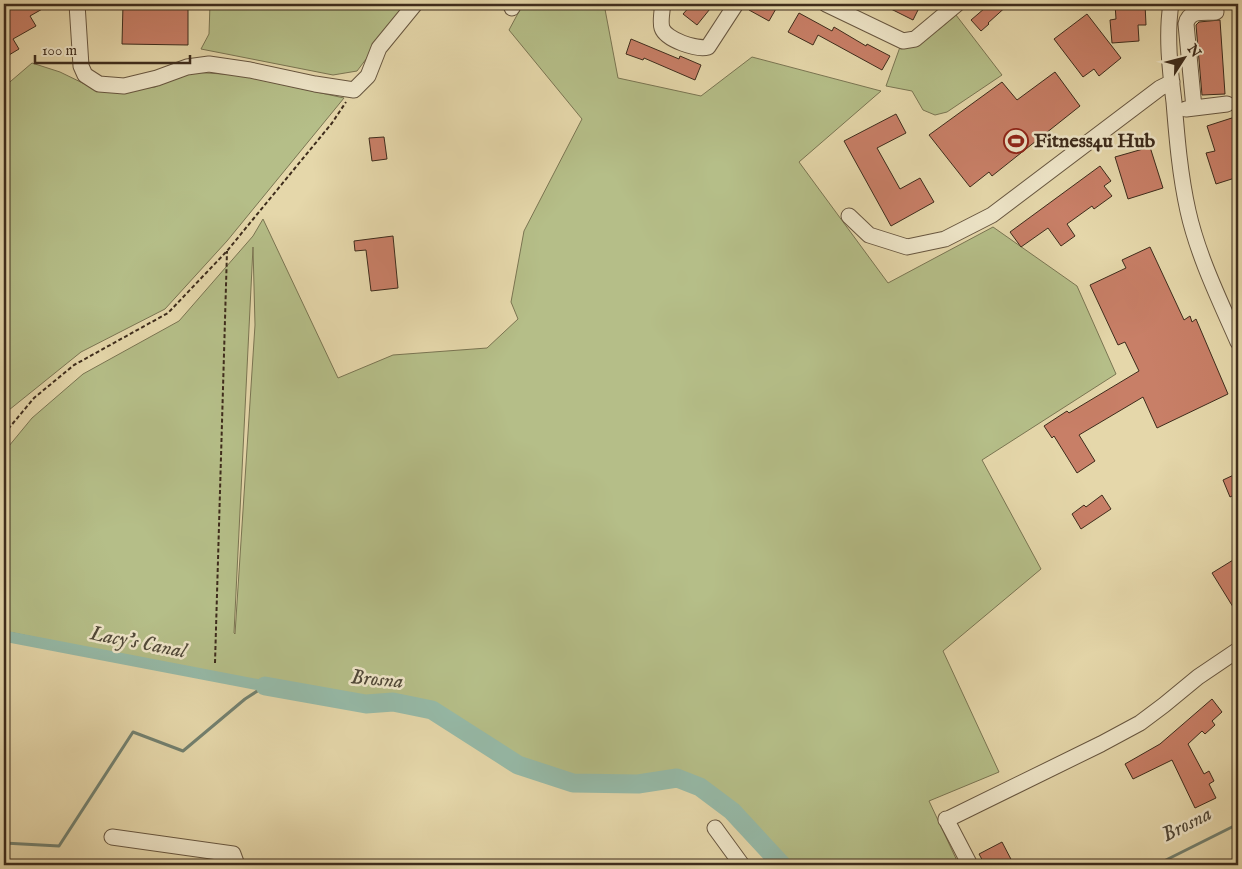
<svg xmlns="http://www.w3.org/2000/svg" width="1242" height="869" viewBox="0 0 1242 869" font-family="'IM FELL English',serif">
  <style>
    .green { fill: #b5be88; stroke: #7a7552; fill-rule: evenodd }
    .lines { fill: none; stroke-linecap: round; stroke-linejoin: round }
    .stream { stroke: #738170; stroke-width: 3 }
    .canal { stroke: #96baa8; stroke-width: 11 }
    .river { stroke: #96baa8; stroke-width: 19 }
    .building { fill: #c87f67; stroke: #3e2c1c }
    .minor-casing { stroke: #685740; stroke-width: 17 }
    .path { stroke: #3e2c1c; stroke-width: 2; stroke-dasharray: 4 2.5; stroke-linecap: butt }
    .minor { stroke: #eee5c8; stroke-width: 15 }
    .labels { text-anchor: middle; dominant-baseline: central; stroke-width: 5; stroke-linejoin: round; paint-order: stroke }
    .poi-label { font-size: 20px; font-weight: bold; fill: #3e2c1c; stroke: #eee5c8; text-anchor: start }
    .water-label { font-size: 21px; font-style: italic; fill: #504838; stroke: #eee5c8 }
  </style>
  <rect width="100%" height="100%" fill="#e5d7aa"/>
  <filter id="stains"><feTurbulence type="fractalNoise" baseFrequency=".004" numOctaves="4"/><feColorMatrix values="0 0 0 0 .2 0 0 0 0 .09 0 0 0 0 .02 0 0 0 .5 -.17"/></filter>
  <radialGradient id="worn" r=".72"><stop offset=".6" stop-color="#630" stop-opacity="0"/><stop offset="1" stop-color="#630" stop-opacity=".3"/></radialGradient>
  <path class="green" d="M 210,4 L 408,4 L 357,71 L 333,75 L 201,49 L 209,34 Z
    M 523,4 L 604,4 L 618,78 L 701,96 L 752,57 L 881,91 L 799,162 L 888,283 L 993,227 L 1077,286 L 1116,374 L 982,460 L 1041,569 L 943,651 L 999,772 L 929,801 L 959,865 L 782,865 L 732,811 L 700,787 L 677,778 L 638,784 L 573,783 L 518,765 L 432,710 L 393,702 L 366,704 L 246,682 L 4,631 L 4,452 L 32,418 L 83,374 L 179,321 L 253,236 L 263,219 L 338,378 L 393,355 L 487,348 L 518,319 L 511,302 L 524,231 L 582,119 L 509,30 ZM 253,247 L 255,325 L 235,634 L 234,633 Z
    M 956,15 L 1002,75 L 947,112 L 935,115 L 923,110 L 912,91 L 886,86 L 900,47 C 927,41 936,32 956,15 Z
    M 32,63 L 60,72 L 93,88 L 117,92 L 155,87 L 191,72 L 239,75 L 344,98 L 227,241 L 165,309 L 81,352 L 4,414 L 4,87 Z"/>
  <g class="lines">
    <path class="stream" d="M 4,843 L 59,846 L 133,732 L 183,751 L 245,699 L 265,686
      M 1156,865 L 1238,824"/>
    <path class="canal" d="M 4,636 L 265,686"/>
    <path class="river" d="M 265,686 L 366,704 L 393,702 L 432,710 L 518,765 L 573,783 L 638,784 L 677,778 L 700,787 L 732,811 L 782,865"/>
  </g>
  <path class="building" d="M 4,4 L 51,4 L 30,16 L 36,26 L 13,39 L 19,49 L 4,58 Z
    M 123,4 L 188,5 L 188,45 L 122,44 Z
    M 692,4 L 714,4 L 697,25 L 683,14 Z
    M 753,4 L 770,4 L 777,7 L 769,21 L 749,10 Z
    M 881,4 L 911,4 L 919,8 L 913,20 Z
    M 981,4 L 1009,4 L 988,23 L 989,24 L 981,31 L 971,20 L 985,8 Z
    M 1115,4 L 1145,4 L 1146,25 L 1138,25 L 1139,41 L 1112,43 L 1110,20 L 1116,19 Z
    M 799,13 L 832,31 L 834,27 L 866,46 L 867,44 L 890,56 L 882,70 L 818,35 L 813,45 L 788,32 Z
    M 1087,14 L 1121,58 L 1099,76 L 1094,69 L 1083,77 L 1054,39 Z
    M 1220,20 L 1225,94 L 1202,95 L 1196,25 L 1199,22 Z
    M 631,39 L 679,59 L 680,56 L 701,65 L 695,80 L 644,58 L 643,60 L 626,54 Z
    M 1055,72 L 1080,106 L 992,176 L 989,172 L 970,187 L 929,135 L 1002,82 L 1017,100 Z
    M 896,114 L 906,133 L 877,148 L 900,189 L 920,178 L 934,202 L 891,226 L 844,141 Z
    M 1238,116 L 1238,177 L 1216,184 L 1206,153 L 1215,151 L 1207,126 Z
    M 384,137 L 387,159 L 372,161 L 369,138 Z
    M 1150,147 L 1163,188 L 1128,199 L 1115,157 Z
    M 1100,166 L 1111,181 L 1104,186 L 1112,196 L 1094,209 L 1092,206 L 1067,224 L 1075,236 L 1061,246 L 1048,228 L 1021,247 L 1010,232 Z
    M 393,236 L 398,288 L 371,291 L 366,250 L 355,251 L 354,241 Z
    M 1150,247 L 1184,320 L 1190,316 L 1192,322 L 1196,319 L 1228,394 L 1157,428 L 1143,397 L 1079,435 L 1095,461 L 1077,473 L 1054,436 L 1052,438 L 1044,426 L 1067,411 L 1069,413 L 1139,371 L 1125,342 L 1118,345 L 1090,285 L 1126,268 L 1122,260 Z
    M 1238,473 L 1238,493 L 1230,497 L 1223,480 Z
    M 1102,495 L 1111,509 L 1081,529 L 1072,514 L 1084,505 L 1086,507 Z
    M 1238,557 L 1238,615 L 1212,573 Z
    M 1212,699 L 1222,712 L 1212,721 L 1215,725 L 1205,734 L 1202,731 L 1188,744 L 1204,774 L 1209,771 L 1214,781 L 1209,784 L 1216,798 L 1195,808 L 1172,760 L 1133,779 L 1125,764 L 1160,744 Z
    M 1002,842 L 1014,865 L 985,865 L 979,854 Z"/>
  <g class="lines">
    <defs>
      <path id="minor" d="M 77,4 L 81,66 L 85,75 L 99,84 L 124,86 L 157,78 L 187,67 L 209,64 L 250,70 L 315,84 L 354,90 L 368,76 L 379,48 L 415,4
        M 663,4 C 662,11 660,22 662,28 C 666,40 697,50 708,47 L 736,4
        M 826,4 L 903,41 L 915,39 L 957,4
        M 1171,4 C 1166,35 1170,70 1174,102 C 1177,139 1180,175 1188,211 C 1198,256 1220,301 1238,342
        M 512,8 L 514,4
        M 1194,108 L 1186,24 C 1189,9 1204,13 1216,12 L 1215,4
        M 1186,109 L 1227,104
        M 849,216 L 869,235 L 907,247 L 945,239 L 992,215 L 1160,88 L 1172,82
        M 946,819 L 970,865
        M 946,820 L 1101,744 L 1140,723 L 1164,705 L 1198,677 L 1238,650
        M 715,828 L 742,865
        M 112,837 L 233,854 L 237,865"/>
    </defs>
    <use href="#minor" class="minor-casing"/>
    <path class="path" d="M 4,434 L 34,398 L 74,365 L 168,313 L 227,251 L 332,123 L 346,102
      M 215,663 L 227,251"/>
    <use href="#minor" class="minor"/>
  </g>
  <defs>
    <symbol id="stadium-ring" viewBox="-11 -11 22 22"><circle r="9.5" fill="#eee5c8" stroke="#8f2418" stroke-width="1.5"/><path d="M0-5a6.5 5 0 1 0 0 10a6.5 5 0 1 0 0-10ZM-3.5-1.8h7v3.6h-7Z" fill="#8f2418"/></symbol>
  </defs>
  <g fill-rule="evenodd">
    <use href="#stadium-ring" x="1002" y="127" width="28" height="28"/>
  </g>
  <g class="labels">
    <g class="poi-label">
      <text x="1034" y="141">Fitness4u Hub</text>
    </g>
    <g class="water-label">
      <text transform="translate(138 643) rotate(11)">Lacy's Canal</text>
      <text transform="translate(377 680) rotate(5)">Brosna</text>
      <text transform="translate(1187 825) rotate(-27)">Brosna</text>
    </g>
  </g>
  <rect width="1242" height="869" fill="none" stroke="#e5d7aa" stroke-width="20"/>
  <rect x="5" y="5" width="1232" height="859" fill="none" stroke="#3e2c1c" stroke-width="2.5"/>
  <rect x="10" y="10" width="1222" height="849" fill="none" stroke="#3e2c1c"/>
  <g transform="translate(1184 58) rotate(54)" stroke="#eee5c8" stroke-width="4" paint-order="stroke">
  <path d="M0-4L9 19L0 12L-9 19Z" fill="#3e2c1c"/>
  <text y="-8" font-size="14" font-weight="bold" text-anchor="middle" fill="#3e2c1c">N</text>
  </g>
  <path d="M35 55v8h155v-8" fill="none" stroke="#3e2c1c" stroke-width="2.5"/>
  <text x="42" y="55" font-size="15" fill="#3e2c1c" stroke="#eee5c8" stroke-width="4" paint-order="stroke">100 m</text>
  <rect width="100%" height="100%" filter="url(#stains)"/>
  <rect width="100%" height="100%" fill="url(#worn)"/>
</svg>
